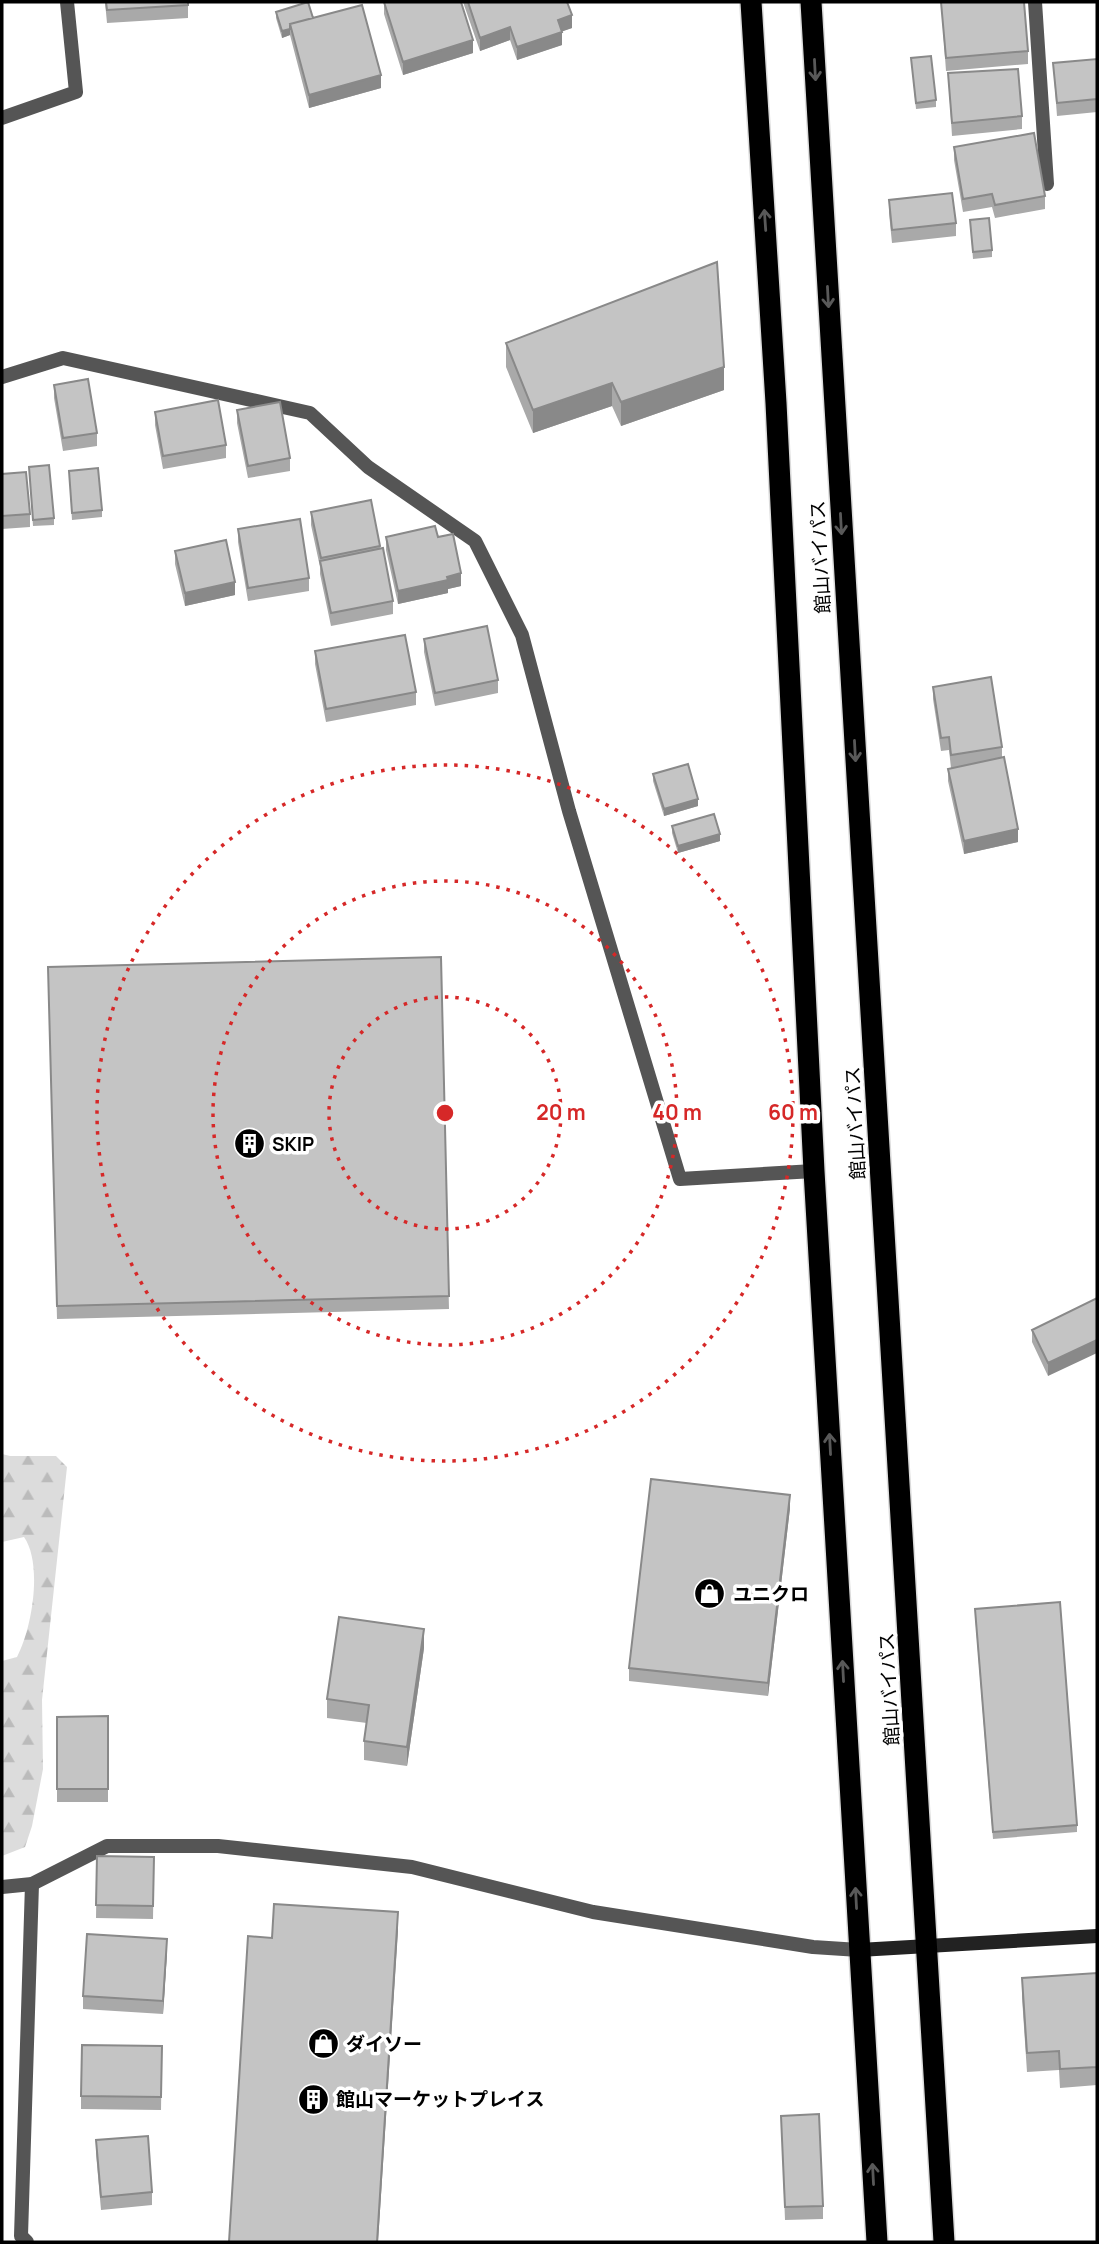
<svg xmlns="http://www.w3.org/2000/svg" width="1099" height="2244" viewBox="0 0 1099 2244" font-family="Manrope,'Noto Sans JP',sans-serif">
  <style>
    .forest { fill: url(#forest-firs) }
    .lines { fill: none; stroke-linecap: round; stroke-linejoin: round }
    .highway-casing { stroke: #dbdbdb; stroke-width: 24 }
    .lane { stroke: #555; stroke-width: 14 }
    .street { stroke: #555; stroke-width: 14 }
    .secondary { stroke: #222; stroke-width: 14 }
    .highway { stroke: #000; stroke-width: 21 }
    .wall { fill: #a9a9a9 }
    .shaded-wall { fill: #898989 }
    .building { fill: #c4c4c4; stroke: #898989; stroke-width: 2 }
    .oneway { stroke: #595959 }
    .ring { fill: none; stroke: #d62828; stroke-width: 3.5; stroke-dasharray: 3.5 7 }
    .labels { text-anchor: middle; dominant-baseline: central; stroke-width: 7; stroke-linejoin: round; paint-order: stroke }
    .street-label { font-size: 19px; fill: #000; stroke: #fff }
    .poi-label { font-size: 19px; font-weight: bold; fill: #000; stroke: #fff; text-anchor: start }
    .centre { fill: #d62828; stroke: #fff; stroke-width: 3.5 }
    .ring-label { font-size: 21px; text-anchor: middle; font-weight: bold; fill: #d62828; stroke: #fff; stroke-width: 7; stroke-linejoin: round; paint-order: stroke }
  </style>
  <defs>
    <pattern id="forest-firs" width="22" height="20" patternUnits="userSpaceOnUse" patternTransform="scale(1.75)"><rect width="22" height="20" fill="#dcdcdc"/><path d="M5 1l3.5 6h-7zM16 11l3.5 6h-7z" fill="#bbb"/></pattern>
  </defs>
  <rect width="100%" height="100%" fill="#fff"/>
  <path class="forest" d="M 2,1454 L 10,1456 L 56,1456 L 67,1467 L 42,1700 L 43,1769 L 32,1826 L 25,1847 L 2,1856 L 2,1661 L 17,1657 C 32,1629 43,1564 24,1537 L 2,1542 Z"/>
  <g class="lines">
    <defs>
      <path id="highway" d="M 751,2 L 776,403 L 814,1171 L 877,2242
        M 811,2 L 944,2242"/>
    </defs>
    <use href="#highway" class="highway-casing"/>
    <path class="lane" d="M 1035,2 L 1047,184
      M 27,2242 L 21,2236 L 32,1884"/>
    <path class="street" d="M 2,118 L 76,92 L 67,2
      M 2,377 L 63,358 L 310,413 L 368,467 L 475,541 L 522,635 L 569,811 L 680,1179 L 814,1171
      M 2,1887 L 32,1884 L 107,1846 L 218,1846 L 412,1867 L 593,1912 L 813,1947 L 859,1950"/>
    <path class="secondary" d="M 859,1950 L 1097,1936"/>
    <use href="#highway" class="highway"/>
  </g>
  <path class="wall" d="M 105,2 L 188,2 L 188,18 L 107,23 Z
    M 384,2 L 473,53 L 403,75 L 384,14 Z
    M 463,2 L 567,2 L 572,28 L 562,31 L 562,45 L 517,60 L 510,40 L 480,51 Z
    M 941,2 L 1028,51 L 1028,64 L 946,71 Z
    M 276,12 L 313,18 L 381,88 L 309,108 L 290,35 L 282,38 L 276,18 Z
    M 911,58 L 936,100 L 936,107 L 916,109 Z
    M 1097,59 L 1097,112 L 1057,116 L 1053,63 Z
    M 948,73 L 1022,116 L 1022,129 L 952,136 Z
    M 954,147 L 1045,196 L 1045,209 L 995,218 L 992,207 L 963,212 L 954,160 Z
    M 889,200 L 956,223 L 956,236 L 892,243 L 889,213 Z
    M 970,220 L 992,250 L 992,257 L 973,259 Z
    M 506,343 L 724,390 L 621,426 L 612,406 L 533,433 L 506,367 Z
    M 54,385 L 97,433 L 97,446 L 63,451 L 54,398 Z
    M 237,410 L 290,458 L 290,471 L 248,478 L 237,423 Z
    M 155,412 L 226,445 L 226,458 L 163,469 L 155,425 Z
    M 29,467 L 54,518 L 54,525 L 33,526 Z
    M 69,471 L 102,510 L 102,517 L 72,520 Z
    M 2,474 L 30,514 L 30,527 L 2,529 Z
    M 311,512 L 380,546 L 393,601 L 393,614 L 331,626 L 320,574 L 320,567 L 311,525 Z
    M 238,529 L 309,578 L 309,591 L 248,601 L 238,542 Z
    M 386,537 L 438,537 L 461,586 L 448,589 L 448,593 L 398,604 L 386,550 Z
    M 175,551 L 235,595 L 185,606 L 175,564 Z
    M 424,639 L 498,680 L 498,693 L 435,706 L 424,652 Z
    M 315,651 L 416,692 L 416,705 L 326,722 L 315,664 Z
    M 933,687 L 1002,747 L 1002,758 L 1018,842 L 964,854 L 948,781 L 948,769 L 951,768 L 949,750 L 941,751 L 933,699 Z
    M 653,774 L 698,806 L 664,816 L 653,781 Z
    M 672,826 L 720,841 L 678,853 L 672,833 Z
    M 441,957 L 449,1309 L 57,1319 L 48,967 Z
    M 1097,1298 L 1048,1376 L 1032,1342 L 1032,1330 Z
    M 790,1508 L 768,1696 L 629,1681 L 629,1668 Z
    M 975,1615 L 1077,1825 L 1077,1832 L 993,1839 Z
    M 424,1648 L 407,1766 L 364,1760 L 364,1741 L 367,1723 L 327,1718 L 327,1699 Z
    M 108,1716 L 108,1802 L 57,1802 L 57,1717 Z
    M 97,1856 L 154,1857 L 153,1919 L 96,1918 Z
    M 167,1952 L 163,2014 L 83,2009 L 83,1996 Z
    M 1097,1973 L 1097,2085 L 1060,2088 L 1059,2070 L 1027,2072 L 1022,1997 L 1022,1978 Z
    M 162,2046 L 161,2110 L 81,2109 L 81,2096 Z
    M 781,2116 L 823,2206 L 823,2219 L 785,2220 Z
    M 96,2140 L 152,2192 L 152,2205 L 101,2210 L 96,2153 Z"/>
  <path class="shaded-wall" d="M 572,15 L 572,28 L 558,33 L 558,20 Z
    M 510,27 L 510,40 L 480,51 L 480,38 Z
    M 290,29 L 290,35 L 282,38 L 282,31 Z
    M 562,32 L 562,45 L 517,60 L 517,47 Z
    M 473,40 L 473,53 L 403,75 L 403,62 Z
    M 381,75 L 381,88 L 309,108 L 309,95 Z
    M 724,367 L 724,390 L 621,426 L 621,402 Z
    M 612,383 L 612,406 L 533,433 L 533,410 Z
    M 461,573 L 461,586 L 448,589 L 448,593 L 398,604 L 398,591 Z
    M 235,582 L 235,595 L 185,606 L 185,593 Z
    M 698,799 L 698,806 L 664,816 L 664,809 Z
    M 1018,829 L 1018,842 L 964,854 L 964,841 Z
    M 720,834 L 720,841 L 678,853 L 678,846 Z
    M 1097,1340 L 1097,1353 L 1048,1376 L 1048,1363 Z
    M 790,1495 L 790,1508 L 768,1696 L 768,1683 Z
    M 424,1629 L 424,1648 L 407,1766 L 407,1747 Z
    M 398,1912 L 398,1931 L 378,2242 L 377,2242 Z
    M 167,1939 L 167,1952 L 163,2014 L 163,2001 Z"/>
  <path class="building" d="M 106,2 L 188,2 L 188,5 L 107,10 Z
    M 308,2 L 313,18 L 290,24 L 290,29 L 282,31 L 276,12 Z
    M 384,2 L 461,2 L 473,40 L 403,62 Z
    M 468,2 L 567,2 L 572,15 L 558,20 L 562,32 L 517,47 L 510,27 L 480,38 Z
    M 941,2 L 1024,2 L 1028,51 L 946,58 Z
    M 362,5 L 381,75 L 309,95 L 290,24 Z
    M 931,56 L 936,100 L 916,103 L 911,58 Z
    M 1097,59 L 1097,99 L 1057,103 L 1053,63 Z
    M 1018,69 L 1022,116 L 952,123 L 948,73 Z
    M 1034,133 L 1045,196 L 995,205 L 992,194 L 963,199 L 954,147 Z
    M 952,193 L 956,223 L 892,230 L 889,200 Z
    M 989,218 L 992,250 L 973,252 L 970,220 Z
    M 717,262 L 724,367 L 621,402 L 612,383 L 533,410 L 506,343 Z
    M 88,379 L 97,433 L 63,438 L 54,385 Z
    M 218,400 L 226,445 L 163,456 L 155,412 Z
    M 280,402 L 290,458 L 248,466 L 237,410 Z
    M 49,465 L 54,518 L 33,520 L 29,467 Z
    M 98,468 L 102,510 L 72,513 L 69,471 Z
    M 26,472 L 30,514 L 2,516 L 2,474 Z
    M 371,500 L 380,546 L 321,558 L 311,512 Z
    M 300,519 L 309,578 L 248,588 L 238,529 Z
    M 435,526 L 438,537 L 453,534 L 461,573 L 447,577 L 448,580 L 398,591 L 386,537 Z
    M 226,540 L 235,582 L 185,593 L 175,551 Z
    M 383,548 L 393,601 L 331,613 L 320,561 Z
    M 487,626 L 498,680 L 435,693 L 424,639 Z
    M 405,635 L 416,692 L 326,709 L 315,651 Z
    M 991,677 L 1002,747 L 951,755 L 949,737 L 941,738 L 933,687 Z
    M 1004,757 L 1018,829 L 964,841 L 948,769 Z
    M 688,764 L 698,799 L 664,809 L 653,774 Z
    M 714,814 L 720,834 L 678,846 L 672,826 Z
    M 441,957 L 449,1296 L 57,1306 L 48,967 Z
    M 1097,1298 L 1097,1340 L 1048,1363 L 1032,1330 Z
    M 651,1479 L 790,1495 L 768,1683 L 629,1668 Z
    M 1060,1602 L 1077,1825 L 993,1832 L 975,1609 Z
    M 339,1617 L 424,1629 L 407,1747 L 364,1741 L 369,1705 L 327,1699 Z
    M 108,1716 L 108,1789 L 57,1789 L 57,1717 Z
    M 97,1856 L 154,1857 L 153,1906 L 96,1905 Z
    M 274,1904 L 398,1912 L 377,2242 L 229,2242 L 248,1936 L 272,1938 Z
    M 87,1934 L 167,1939 L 163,2001 L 83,1996 Z
    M 1097,1973 L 1097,2067 L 1060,2069 L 1059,2051 L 1027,2053 L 1022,1978 Z
    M 82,2045 L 162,2046 L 161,2097 L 81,2096 Z
    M 819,2114 L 823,2206 L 785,2207 L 781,2116 Z
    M 148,2136 L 152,2192 L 101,2197 L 96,2140 Z"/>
  <defs><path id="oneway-shaft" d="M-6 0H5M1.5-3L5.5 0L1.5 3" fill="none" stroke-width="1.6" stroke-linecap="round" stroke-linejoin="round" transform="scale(1.75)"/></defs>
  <g class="oneway">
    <use href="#oneway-shaft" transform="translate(815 70) rotate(87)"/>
    <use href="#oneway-shaft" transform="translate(765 220) rotate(-94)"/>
    <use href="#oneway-shaft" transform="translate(828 297) rotate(87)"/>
    <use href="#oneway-shaft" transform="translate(841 524) rotate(87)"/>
    <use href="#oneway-shaft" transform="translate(855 751) rotate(87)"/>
    <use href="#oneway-shaft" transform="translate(830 1444) rotate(-93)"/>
    <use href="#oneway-shaft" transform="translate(843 1671) rotate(-93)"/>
    <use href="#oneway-shaft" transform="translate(856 1898) rotate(-93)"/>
    <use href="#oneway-shaft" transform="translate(873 2174) rotate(-93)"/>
  </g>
  <g class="ring">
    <circle cx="445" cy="1113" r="116"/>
    <circle cx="445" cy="1113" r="232"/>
    <circle cx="445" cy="1113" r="348"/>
  </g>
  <defs>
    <symbol id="building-disc" viewBox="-11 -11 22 22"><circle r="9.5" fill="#000" stroke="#fff"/><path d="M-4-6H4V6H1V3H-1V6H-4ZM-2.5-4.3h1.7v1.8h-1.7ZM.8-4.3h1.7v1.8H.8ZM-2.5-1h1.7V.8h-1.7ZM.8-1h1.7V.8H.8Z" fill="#fff"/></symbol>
    <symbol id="shop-disc" viewBox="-11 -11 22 22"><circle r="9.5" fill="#000" stroke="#fff"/><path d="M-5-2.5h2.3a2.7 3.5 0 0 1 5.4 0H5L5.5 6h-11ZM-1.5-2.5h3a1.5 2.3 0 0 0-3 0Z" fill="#fff"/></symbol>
  </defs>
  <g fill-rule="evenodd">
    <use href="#building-disc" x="232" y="1126" width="35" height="35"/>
    <use href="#shop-disc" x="692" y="1576" width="35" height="35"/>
    <use href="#shop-disc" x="306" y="2026" width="35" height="35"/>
    <use href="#building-disc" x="296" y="2082" width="35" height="35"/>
  </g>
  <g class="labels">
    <g class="street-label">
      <text transform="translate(820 557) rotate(-93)">館山バイパス</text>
      <text transform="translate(855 1123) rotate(-93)">館山バイパス</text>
      <text transform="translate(889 1689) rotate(-93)">館山バイパス</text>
    </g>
    <g class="poi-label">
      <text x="272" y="1144">SKIP</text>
      <text x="733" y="1594">ユニクロ</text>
      <text x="346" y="2044">ダイソー</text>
      <text x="336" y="2099">館山マーケットプレイス</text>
    </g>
  </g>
  <circle cx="445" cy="1113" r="10" class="centre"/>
  <g class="ring-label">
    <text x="561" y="1120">20 m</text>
    <text x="677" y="1120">40 m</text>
    <text x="793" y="1120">60 m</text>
  </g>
  <rect width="1099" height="2244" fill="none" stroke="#000000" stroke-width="7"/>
</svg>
